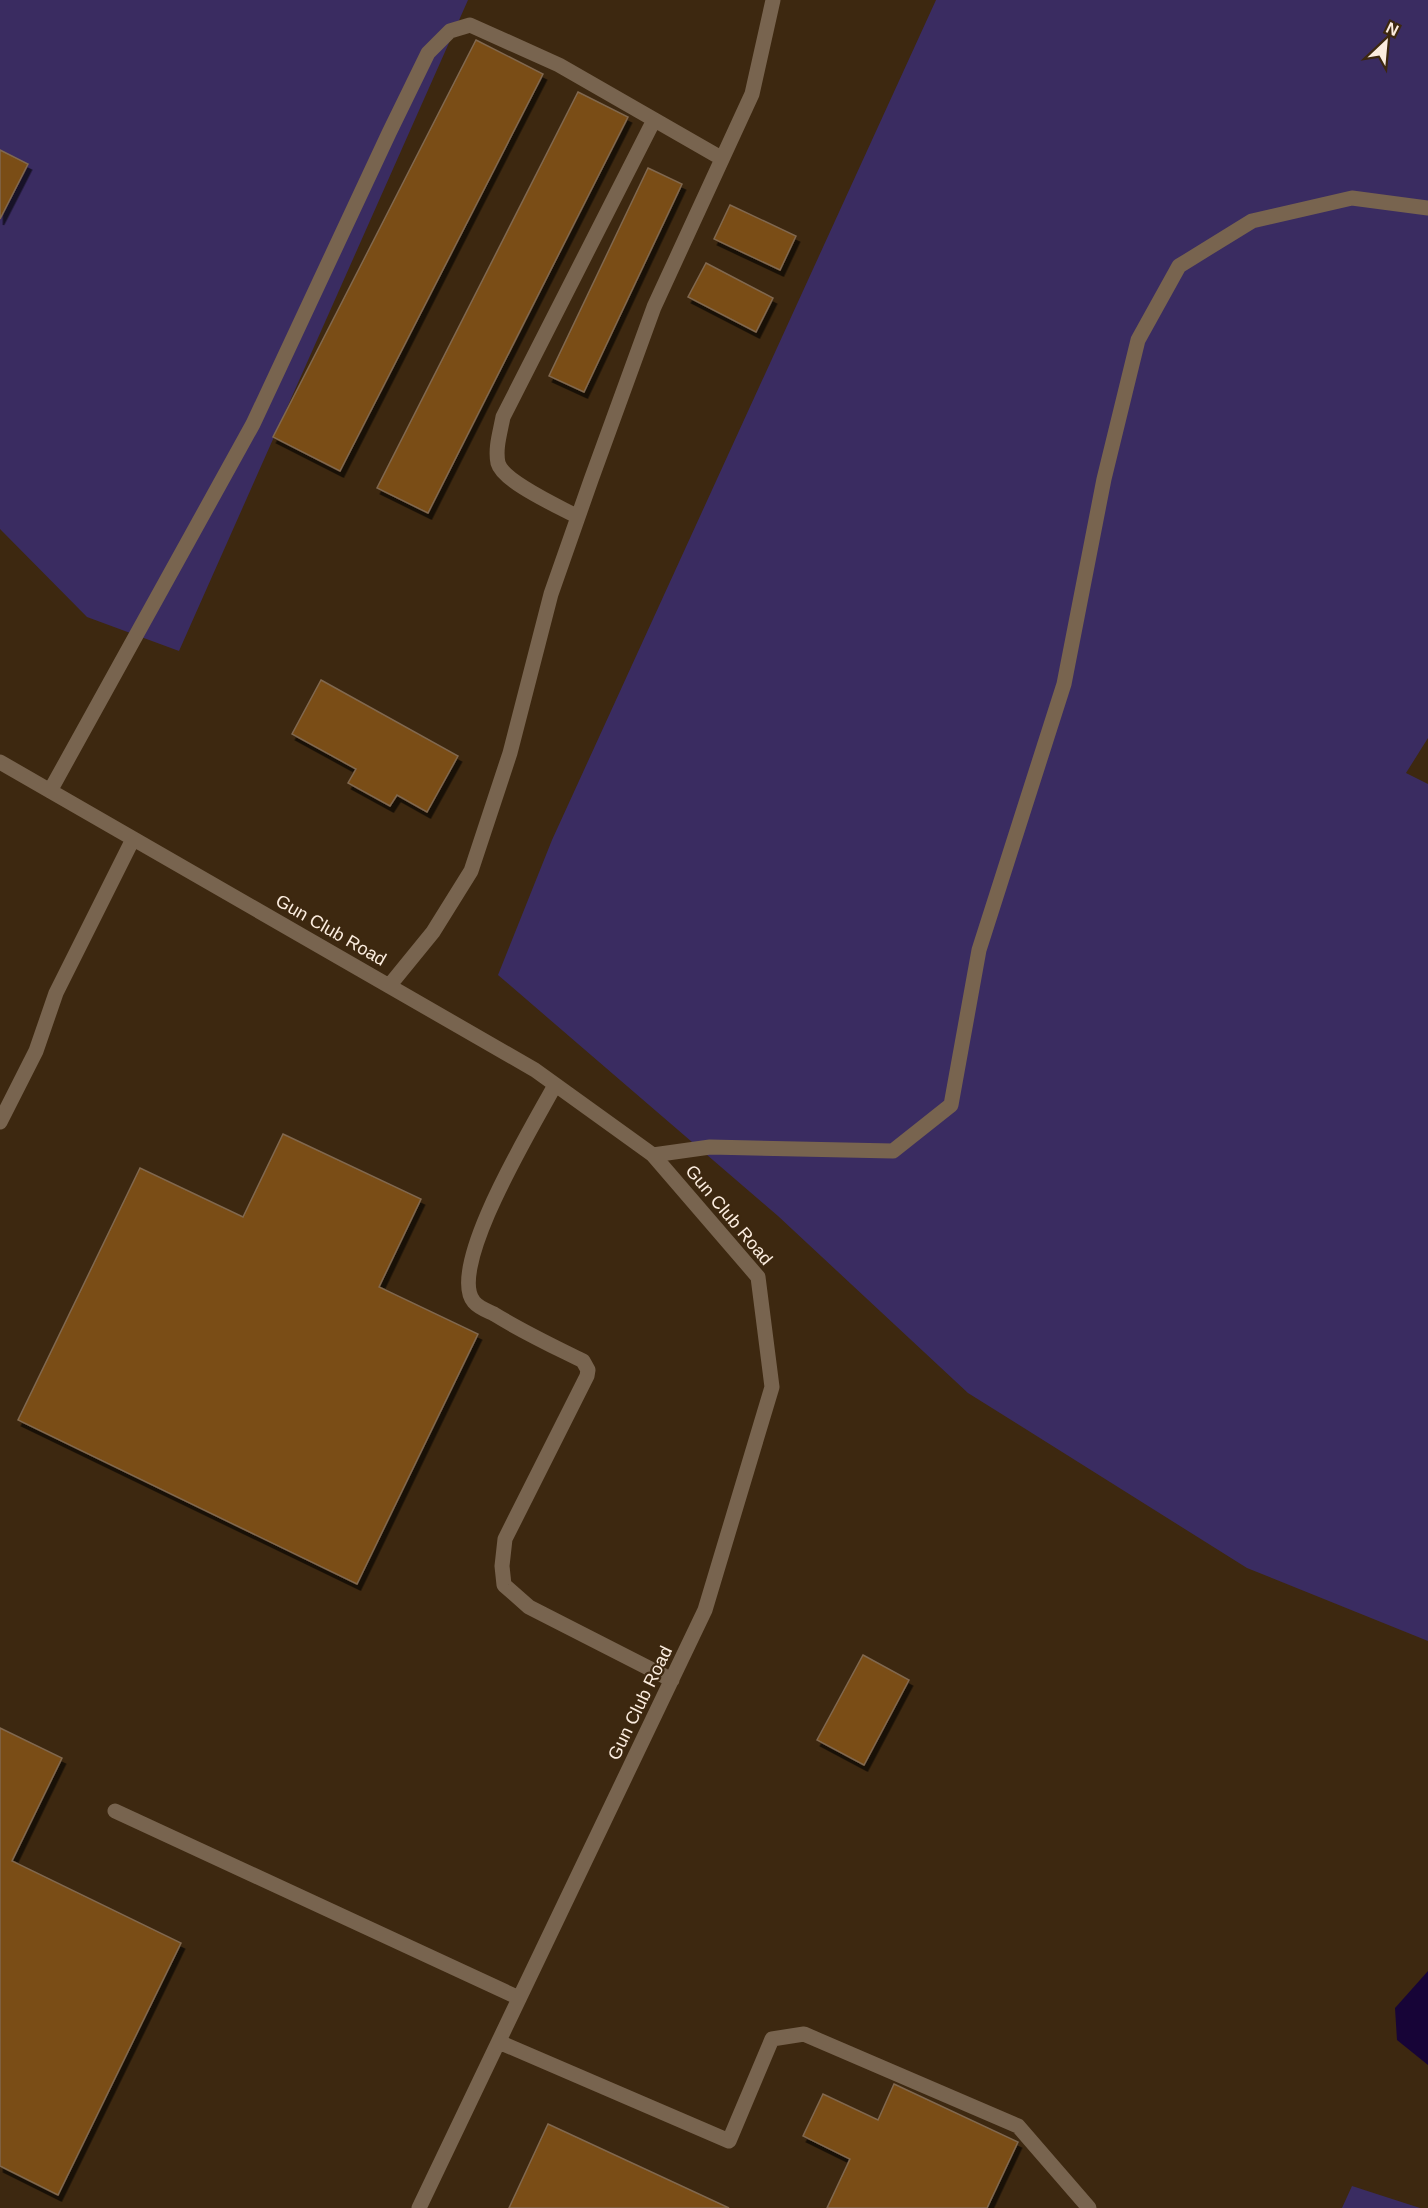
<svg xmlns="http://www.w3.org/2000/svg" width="1428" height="2208" viewBox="0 0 1428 2208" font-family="Helvetica,sans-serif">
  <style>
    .green { fill: #3a2c61 }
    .water { fill: #170437 }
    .building { fill: #7a4d14; stroke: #81684f; stroke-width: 1.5; filter: url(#shadow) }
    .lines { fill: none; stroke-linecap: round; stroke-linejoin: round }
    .minor { stroke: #78644f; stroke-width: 15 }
    .labels { text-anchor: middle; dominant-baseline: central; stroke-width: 4.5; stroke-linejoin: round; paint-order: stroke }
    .street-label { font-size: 18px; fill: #fceddf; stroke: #3d2810 }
  </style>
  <defs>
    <filter id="shadow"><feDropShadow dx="3.5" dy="6" stdDeviation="0" flood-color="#0009"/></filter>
  </defs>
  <rect width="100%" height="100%" fill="#3d2810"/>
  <path class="green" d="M 0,0 L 468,0 L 179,651 L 87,617 L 0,529 Z
    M 936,0 L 1428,0 L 1428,738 L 1406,773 L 1428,784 L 1428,1641 L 1247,1568 L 968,1393 L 778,1216 L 498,975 L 552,840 Z
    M 1352,2186 L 1420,2208 L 1342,2208 Z"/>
  <path class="water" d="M 1428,1971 L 1428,2065 L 1397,2040 L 1395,2008 Z"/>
  <path class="building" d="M 476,40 L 543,74 L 340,471 L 273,437 Z
    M 578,92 L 628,117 L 428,513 L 377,488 Z
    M 0,150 L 28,164 L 0,219 Z
    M 648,168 L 682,184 L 584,392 L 549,376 Z
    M 730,205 L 796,236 L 780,270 L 714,239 Z
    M 706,263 L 773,298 L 756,332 L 688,297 Z
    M 321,680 L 458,756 L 427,812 L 397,795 L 390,806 L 348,783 L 356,769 L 292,734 Z
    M 283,1134 L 421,1199 L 379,1287 L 478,1334 L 357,1584 L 18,1420 L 140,1168 L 243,1217 Z
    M 863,1655 L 909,1680 L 864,1765 L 817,1740 Z
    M 0,1728 L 62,1758 L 12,1861 L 181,1943 L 58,2195 L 0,2166 Z
    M 894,2084 L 1018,2142 L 987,2208 L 827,2208 L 850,2159 L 803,2136 L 823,2094 L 878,2120 Z
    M 548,2124 L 729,2208 L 509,2208 Z"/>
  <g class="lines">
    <path class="minor" d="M 578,517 C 560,507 503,482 498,463 C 495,448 500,433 503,417 L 654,120
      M 0,762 L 535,1070 L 653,1155 L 758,1277 L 772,1387 L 705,1610 L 419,2208
      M 50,791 L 253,424 L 389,133 L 428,53 L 450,31 L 470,25 L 559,65 L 721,158
      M 389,986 L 433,932 L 471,871 L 510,753 L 551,594 L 591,480 L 654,307 L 752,94 L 773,0
      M 555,1085 C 536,1121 445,1269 474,1302 C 479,1308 488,1311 494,1314 C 523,1332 553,1346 583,1361 L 588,1370 L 587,1376 L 505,1539 L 502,1566 L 504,1585 L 529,1607 L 672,1680
      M 0,1122 L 36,1051 L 56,993 L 133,839
      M 653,1155 L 710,1147 L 893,1151 L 951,1105 L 979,950 L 1064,684 L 1104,479 L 1138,340 L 1179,266 L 1252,221 L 1352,198 L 1428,208
      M 115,1811 L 519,1998
      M 499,2042 L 729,2141 L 772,2039 L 804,2034 L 1018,2126 L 1089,2208"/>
  </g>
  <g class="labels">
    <g class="street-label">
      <text transform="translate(331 930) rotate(30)">Gun Club Road</text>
      <text transform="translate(729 1215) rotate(50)">Gun Club Road</text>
      <text transform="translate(640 1703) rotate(-64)">Gun Club Road</text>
    </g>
  </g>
  <g transform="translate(1386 42) rotate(26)" stroke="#3d2810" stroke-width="4.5" paint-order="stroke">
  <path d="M0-4.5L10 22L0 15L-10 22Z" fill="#fceddf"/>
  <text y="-9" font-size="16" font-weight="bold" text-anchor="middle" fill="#fceddf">N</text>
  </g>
</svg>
